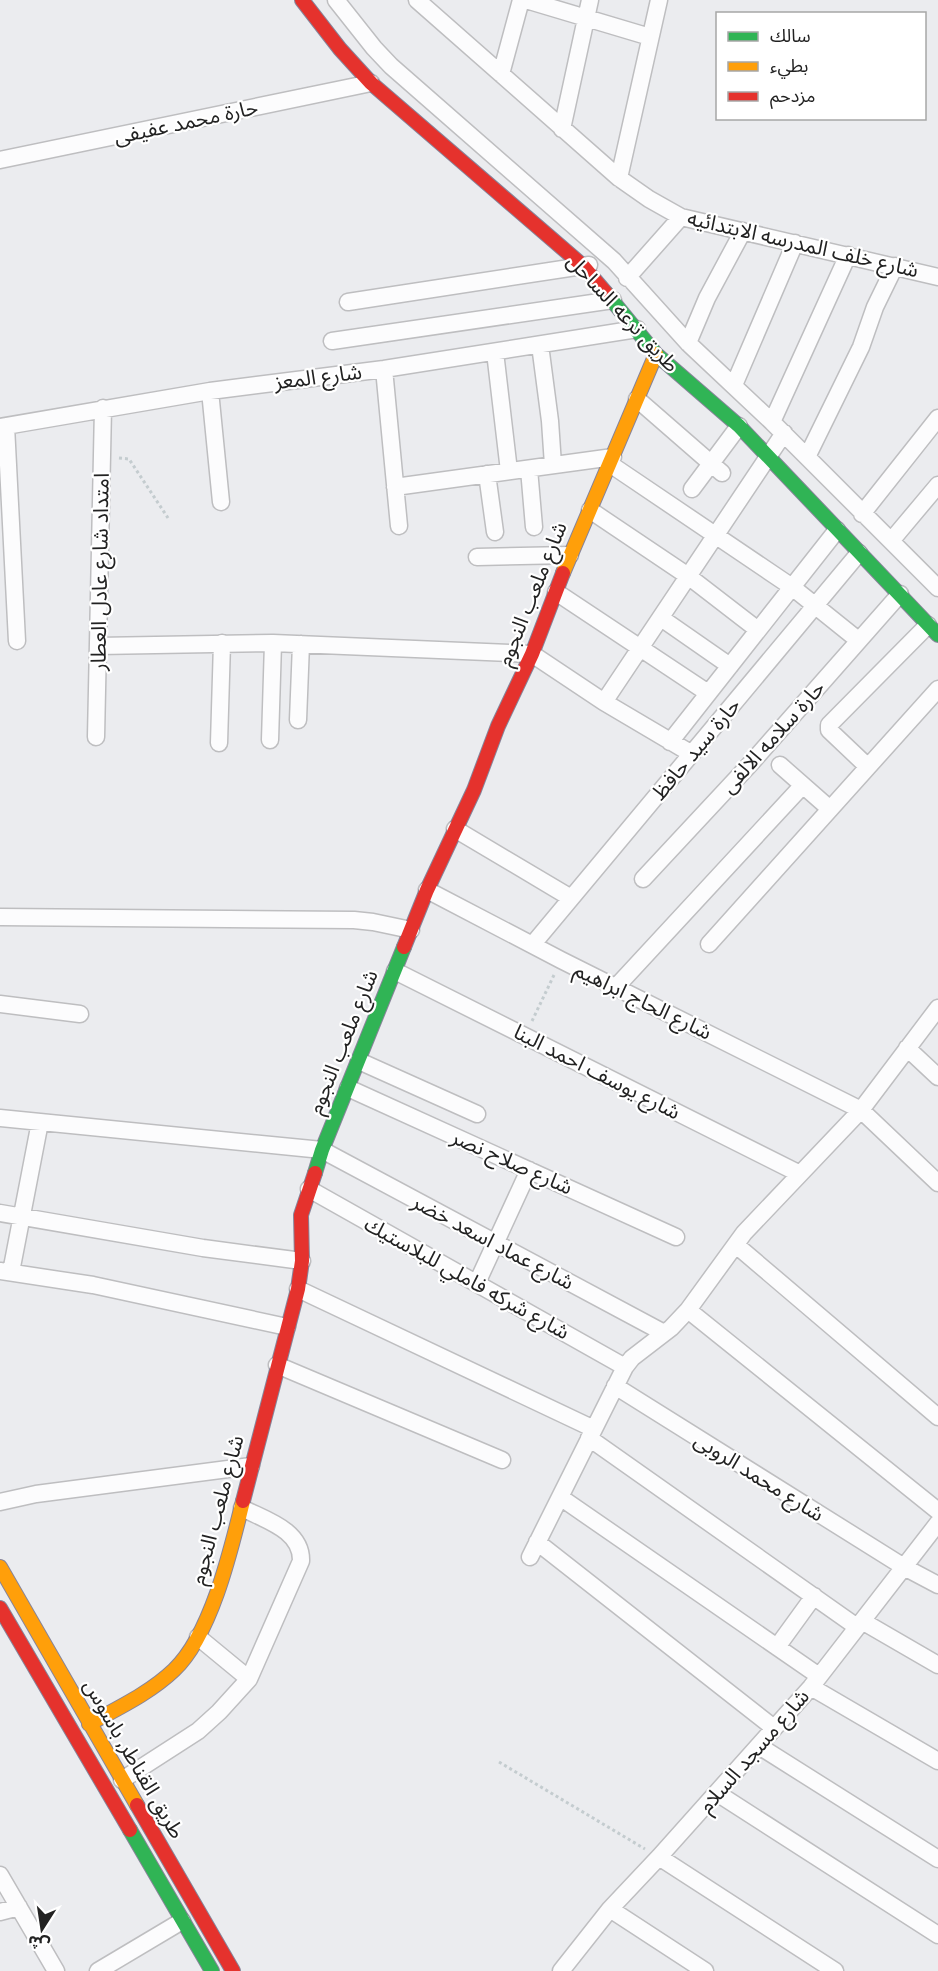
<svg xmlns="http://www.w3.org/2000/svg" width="938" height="1971" viewBox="0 0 938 1971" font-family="Roboto,'Noto Sans Arabic',sans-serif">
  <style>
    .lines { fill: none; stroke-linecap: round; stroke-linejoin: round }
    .street-casing { stroke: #bebec0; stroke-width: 19 }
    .fast-casing { stroke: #878499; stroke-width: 16 }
    .slow-casing { stroke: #878499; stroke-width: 16 }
    .jam-casing { stroke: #878499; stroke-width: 16 }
    .path { stroke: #c4cccf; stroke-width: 3; stroke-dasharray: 3 3; stroke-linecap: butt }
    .street { stroke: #fcfcfd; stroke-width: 16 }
    .fast { stroke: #30b455; stroke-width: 14 }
    .slow { stroke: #ff9f0a; stroke-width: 14 }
    .jam { stroke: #e5322d; stroke-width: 14 }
    .labels { text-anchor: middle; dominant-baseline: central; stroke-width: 4.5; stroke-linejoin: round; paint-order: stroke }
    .street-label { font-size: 21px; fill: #222; stroke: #fff }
  </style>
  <rect width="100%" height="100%" fill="#ebecef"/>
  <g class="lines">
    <defs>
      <path id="street" d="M 336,0 L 374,48 L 391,66 L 614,261 L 688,343 L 772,422 L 938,588
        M 417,0 L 619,178 L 649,199 L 681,217 L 938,277
        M 526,0 L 650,37
        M 501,74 L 521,0
        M 562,129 L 590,0
        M 0,160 L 371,83
        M 619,178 L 659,0
        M 627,278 L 681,217
        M 348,302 L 589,265
        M 332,341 L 613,300
        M 688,343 L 707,298 L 743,231
        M 540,345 L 550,421 L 553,465
        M 495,352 L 509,471
        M 384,369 L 399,526
        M 734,385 L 795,243
        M 210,391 L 221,502
        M 637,399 L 722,473
        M 772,422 L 848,255
        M 6,426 L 17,641
        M 0,427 L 210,391 L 384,369 L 637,329
        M 807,457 L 861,347 L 875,307 L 895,266
        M 610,464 L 792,587 L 858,640
        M 529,469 L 534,527
        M 487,474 L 495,532
        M 395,487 L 613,457
        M 692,489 L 739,426
        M 590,510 L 688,576 L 758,630
        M 862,514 L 938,418
        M 891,541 L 938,485
        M 477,557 L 570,555
        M 556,592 L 708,693
        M 661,618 L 730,666
        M 98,646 L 273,643 L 532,654 L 604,702 L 692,754
        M 604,702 L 784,433
        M 298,720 L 301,644
        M 96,737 L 103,408
        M 270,740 L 273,643
        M 670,742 L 837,530
        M 219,743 L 222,643
        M 780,765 L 830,809
        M 868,767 L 829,730 L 829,725 L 928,625
        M 455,829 L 571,898
        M 643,879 L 752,762 L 900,594
        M 427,890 L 561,960 L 861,1110 L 938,1183
        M 0,917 L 354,920 L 373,922 L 411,930
        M 533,944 L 859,553
        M 709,944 L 938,689
        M 395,971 L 800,1174
        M 617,986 L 803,785
        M 0,1004 L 80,1014
        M 907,1048 L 938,1077
        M 359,1061 L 477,1114
        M 348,1088 L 676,1237
        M 0,1118 L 322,1150 L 664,1333
        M 309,1189 L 625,1367
        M 0,1213 L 203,1248 L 302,1261
        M 736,1245 L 938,1417
        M 0,1271 L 93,1285 L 287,1327
        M 11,1272 L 40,1122
        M 477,1283 L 529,1170
        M 298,1289 L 594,1429
        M 688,1310 L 938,1511
        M 277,1365 L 502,1460
        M 615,1386 L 904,1567 L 938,1585
        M 589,1438 L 857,1627
        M 560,1497 L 819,1676
        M 0,1502 L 36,1494 L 251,1466
        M 537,1542 L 774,1728
        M 530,1557 L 625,1367 L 632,1358 L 671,1328 L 688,1310 L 744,1233 L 861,1110 L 938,1008
        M 862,1621 L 938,1665
        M 198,1637 L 249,1679
        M 777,1647 L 814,1596
        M 811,1687 L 938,1761
        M 759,1746 L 938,1859
        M 122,1780 L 198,1731 L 219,1712 L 249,1679 L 301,1561 C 302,1530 265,1520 242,1508
        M 717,1793 L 938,1935
        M 659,1857 L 835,1971
        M 0,1875 L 56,1971
        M 610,1909 L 705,1971
        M 0,1912 L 19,1907
        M 98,1971 L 182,1921
        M 561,1971 L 610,1909 L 659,1857 L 811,1687 L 938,1523"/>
      <path id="fast" d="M 606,293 L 656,354 L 739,426 L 938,635
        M 315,1173 L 322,1150 L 404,947
        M 130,1830 L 212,1971"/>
      <path id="slow" d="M 563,573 L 656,354
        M 0,1567 L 137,1805
        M 89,1724 C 118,1708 150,1693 174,1670 C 211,1635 231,1550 243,1501"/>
      <path id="jam" d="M 302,0 L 340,49 L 371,83 L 582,265 L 606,293
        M 404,947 L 427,890 L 474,790 L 498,726 L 532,654 L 563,573
        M 243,1501 L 298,1289 L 302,1261 L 301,1215 L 315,1173
        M 0,1608 L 130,1830
        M 137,1805 L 233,1971"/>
    </defs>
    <use href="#street" class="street-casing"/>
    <use href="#fast" class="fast-casing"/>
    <use href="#slow" class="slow-casing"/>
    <use href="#jam" class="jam-casing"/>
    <path class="path" d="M 119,458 L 129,459 L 168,518
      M 532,1021 L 554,975
      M 499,1762 L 645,1849"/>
    <use href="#street" class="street"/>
    <use href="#fast" class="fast"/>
    <use href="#slow" class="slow"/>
    <use href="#jam" class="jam"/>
  </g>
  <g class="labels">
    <g class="street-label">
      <text transform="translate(186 122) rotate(-12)">حارة محمد عفيفى</text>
      <text transform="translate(803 244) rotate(13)">شارع خلف المدرسه الابتدائيه</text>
      <text transform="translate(623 313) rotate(47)">طريق ترعه الساحل</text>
      <text transform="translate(318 377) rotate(-7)">شارع المعز</text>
      <text transform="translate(100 572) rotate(-89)">امتداد شارع عادل العطار</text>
      <text transform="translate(532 594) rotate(-68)">شارع ملعب النجوم</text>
      <text transform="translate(773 737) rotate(-48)">حارة سلامه الالفى</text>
      <text transform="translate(696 749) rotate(-50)">حارة سيد حافظ</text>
      <text transform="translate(643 1001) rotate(26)">شارع الحاج ابراهيم</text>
      <text transform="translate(343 1042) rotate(-68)">شارع ملعب النجوم</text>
      <text transform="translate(597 1072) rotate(27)">شارع يوسف احمد البنا</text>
      <text transform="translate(512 1162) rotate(24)">شارع صلاح نصر</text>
      <text transform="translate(493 1242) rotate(28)">شارع عماد اسعد خضر</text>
      <text transform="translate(467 1278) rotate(29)">شارع شركه فاملي للبلاستيك</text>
      <text transform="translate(759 1477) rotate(32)">شارع محمد الروبى</text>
      <text transform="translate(217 1510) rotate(-75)">شارع ملعب النجوم</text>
      <text transform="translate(754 1751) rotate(-49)">شارع مسجد السلام</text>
      <text transform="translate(134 1759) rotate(60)">طريق القناطر, باسوس</text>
    </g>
  </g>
  <rect x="716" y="12" width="210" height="108" fill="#ffffff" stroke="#a7a7a7" stroke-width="1.5"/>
  <rect x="728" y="32" width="30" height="9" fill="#30b455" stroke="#a7a7a7" stroke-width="1.5"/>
  <text x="770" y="42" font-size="18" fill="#222222">سالك</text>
  <rect x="728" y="62" width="30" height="9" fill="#ff9f0a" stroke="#a7a7a7" stroke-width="1.5"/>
  <text x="770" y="72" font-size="18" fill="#222222">بطيء</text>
  <rect x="728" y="92" width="30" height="9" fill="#e5322d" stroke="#a7a7a7" stroke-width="1.5"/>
  <text x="770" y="102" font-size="18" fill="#222222">مزدحم</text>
  <g transform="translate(42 1929) rotate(192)" stroke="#ffffff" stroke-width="4.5" paint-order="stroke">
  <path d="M0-4.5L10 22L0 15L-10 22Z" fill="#222222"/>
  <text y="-9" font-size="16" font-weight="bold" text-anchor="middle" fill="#222222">ش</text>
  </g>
</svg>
